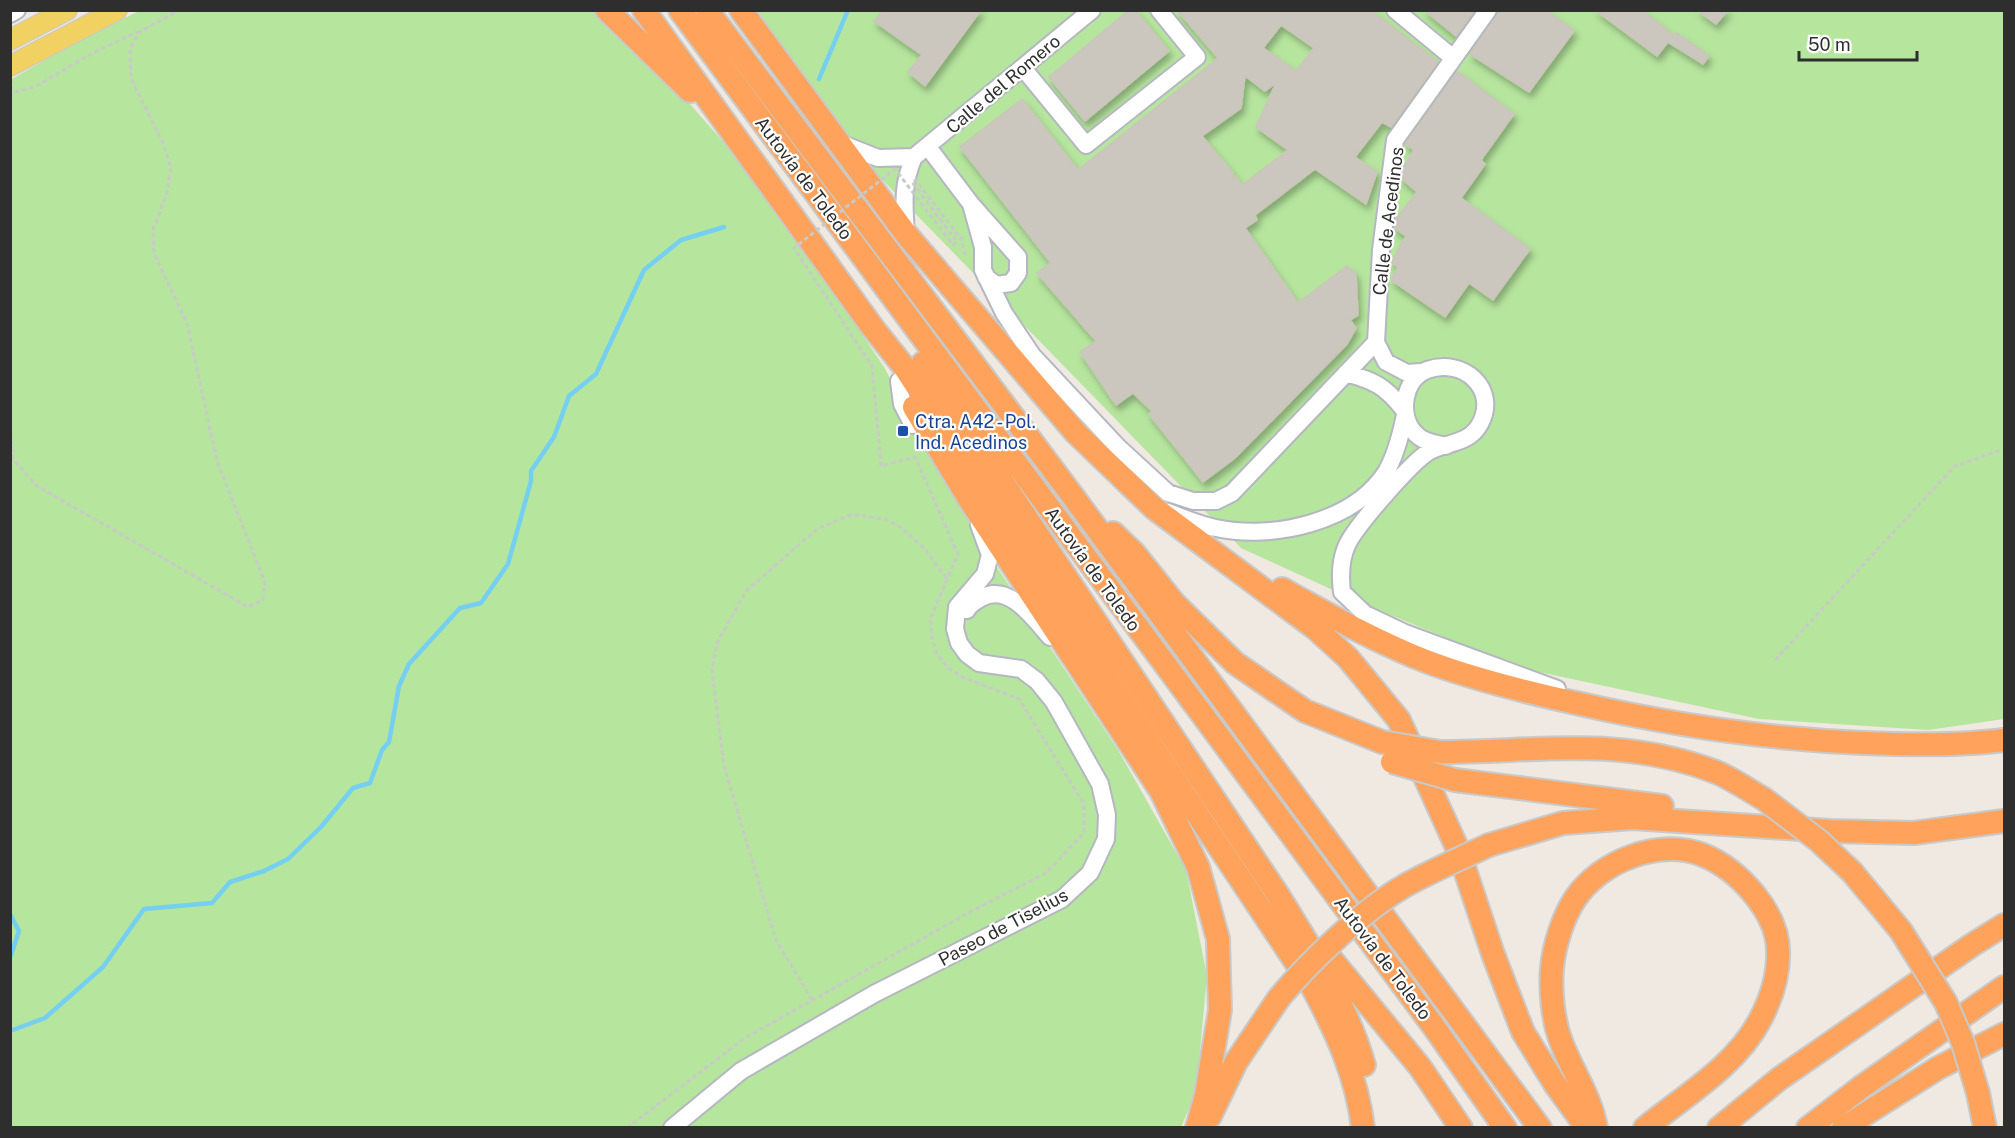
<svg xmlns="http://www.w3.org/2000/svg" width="2015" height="1138" viewBox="0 0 2015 1138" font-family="'Public Sans',sans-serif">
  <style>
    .green { fill: #b6e59e }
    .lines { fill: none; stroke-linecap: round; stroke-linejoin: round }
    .stream { stroke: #75cff0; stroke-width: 4.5 }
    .building { fill: #cbc7bf; stroke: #cbc5ba; stroke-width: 1.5; fill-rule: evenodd; filter: url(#shadow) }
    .minor-casing { stroke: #b4b7c1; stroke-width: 20 }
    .major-casing { stroke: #c9c9c9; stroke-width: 22 }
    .highway-casing { stroke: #c9c9c9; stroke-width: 26 }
    .path { stroke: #c9c9c9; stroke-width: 3; stroke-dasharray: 4.5 3; stroke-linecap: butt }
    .minor { stroke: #fff; stroke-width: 16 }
    .major { stroke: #f2d163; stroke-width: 20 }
    .highway { stroke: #ffa35c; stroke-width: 22 }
    .highway-bridge-casing { stroke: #c9c9c9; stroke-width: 26; stroke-linecap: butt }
    .path-bridge { stroke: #c9c9c9; stroke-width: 3; stroke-dasharray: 4.5 3; stroke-linecap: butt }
    .highway-bridge { stroke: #ffa35c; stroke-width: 22 }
    .transit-dot { fill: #1a4fb4; stroke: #fff; stroke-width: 2 }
    .labels { text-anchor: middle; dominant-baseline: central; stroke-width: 4.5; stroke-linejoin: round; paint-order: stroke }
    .street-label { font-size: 18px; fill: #2e2e2e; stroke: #fff }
    .transit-label { font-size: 18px; fill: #164399; stroke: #fff; text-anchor: start }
  </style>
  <defs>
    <filter id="shadow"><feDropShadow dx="3" dy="5.5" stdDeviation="3" flood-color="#0004"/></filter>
  </defs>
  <rect width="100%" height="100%" fill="#efe9e1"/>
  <path class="green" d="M 139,11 L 594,11 L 674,86 L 763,187 L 884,367 L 937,468 L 952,487 L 973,531 L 1118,750 L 1186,870 L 1207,976 L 1196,1092 L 1181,1127 L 11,1127 L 10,80 L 85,37 Z
    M 756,11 L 2004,11 L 2004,719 L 1928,730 L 1759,719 L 1520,668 L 1359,602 L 1241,548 L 866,163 Z"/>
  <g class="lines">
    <path class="stream" d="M 819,79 L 848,10
      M 10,914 L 19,931 L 10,958
      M 10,1031 L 45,1018 L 103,967 L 144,909 L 212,903 L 230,882 L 264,871 L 288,859 L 321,827 L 353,788 L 370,783 L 382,750 L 389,742 L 399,686 L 409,664 L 460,608 L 481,603 L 508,564 L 531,481 L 531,471 L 554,437 L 569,396 L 596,374 L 644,270 L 681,240 L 724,227"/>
  </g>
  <path class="building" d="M 883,10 L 981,10 L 925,86 L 908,72 L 922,55 L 874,21 Z
    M 1129,10 L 1135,10 L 1169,51 L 1085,121 L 1049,77 Z
    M 1177,10 L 1370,10 L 1438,62 L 1391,127 L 1382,122 L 1355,157 L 1377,172 L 1366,204 L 1315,169 L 1255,215 L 1257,220 L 1245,228 L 1298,303 L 1347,266 L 1356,274 L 1358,315 L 1350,320 L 1356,328 L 1347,344 L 1235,458 L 1203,482 L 1149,414 L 1152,411 L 1133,393 L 1116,405 L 1080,352 L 1096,341 L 1037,273 L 1051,263 L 960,147 L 1022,99 L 1078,170 L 1218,58 ZM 1281,25 L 1314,48 L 1296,71 L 1263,48 ZM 1245,76 L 1265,91 L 1276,83 L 1256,127 L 1288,150 L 1242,185 L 1235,176 L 1232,182 L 1233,173 L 1202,136 L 1241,108 Z
    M 1424,10 L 1475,10 L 1456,36 Z
    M 1498,10 L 1546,10 L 1574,31 L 1529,92 L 1470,54 Z
    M 1595,10 L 1642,10 L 1673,35 L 1677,33 L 1709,56 L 1703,64 L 1668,42 L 1657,56 Z
    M 1697,10 L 1728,10 L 1716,24 Z
    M 1457,71 L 1514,114 L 1481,160 L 1485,164 L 1461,198 L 1530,249 L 1493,300 L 1469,283 L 1445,317 L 1391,280 L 1398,267 L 1391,262 L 1406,236 L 1394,228 L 1395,220 L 1417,192 L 1401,178 L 1402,169 L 1414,150 L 1405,144 Z"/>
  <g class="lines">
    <defs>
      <path id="minor" d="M 1395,10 L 1452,57
        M 10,14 L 17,10
        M 1023,68 L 1086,145 L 1197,57 L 1159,10
        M 840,143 L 878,158 L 914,157
        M 928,147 L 971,204 L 1018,257 L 1018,273 L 1011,283 L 996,285 L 986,277
        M 971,204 L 983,247 L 983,270 L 1004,313 L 1032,355 L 1118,447 L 1168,493 L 1193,501 L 1216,501 L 1232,493 L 1376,342
        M 906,234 C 904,206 902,183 914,157 L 1092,10
        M 1421,372 L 1407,373 L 1386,362 L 1376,342 L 1381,250 L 1395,140 L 1488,10
        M 1346,373 C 1375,381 1385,386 1404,410
        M 899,381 L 902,404 L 913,425
        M 1446,446 C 1434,443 1422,442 1414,432 C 1398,414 1404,379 1427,370 C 1463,357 1499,389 1480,424 C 1469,444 1448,442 1430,451 C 1412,461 1358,524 1348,543 C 1340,559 1340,575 1342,592 L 1365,614 L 1405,633 L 1557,689
        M 1168,512 C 1184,518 1200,525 1216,528 C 1272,540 1353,523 1386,472 C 1396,455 1401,434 1405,415
        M 967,610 C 970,604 975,602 981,598 C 1009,582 1034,619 1050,637
        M 672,1128 L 741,1071 L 874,994 L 1062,899 L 1090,873 L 1106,839 L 1107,815 L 1100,784 L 1054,702 L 1037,681 L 1021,669 L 979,663 L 967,654 L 959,643 L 955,629 L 957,607 L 985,574 L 990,555 L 979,525"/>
      <path id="major" d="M 10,40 L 67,10
        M 10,66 L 117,10"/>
      <path id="highway" d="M 607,10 L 690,91
        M 644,10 L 873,328 L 905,368 L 1108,680 L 1313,988 C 1337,1033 1357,1077 1363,1128
        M 680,10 L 1434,1027 L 1505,1128
        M 707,10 L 1069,491 L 1540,1128
        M 741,10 L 906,234 L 1076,433 L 1154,508 L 1315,628 L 1348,658 L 1399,720 L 1459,852 L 1493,954 L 1523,1032 L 1555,1084 L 1587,1128
        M 923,363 L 1278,895 C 1312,950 1346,1003 1364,1065
        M 914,407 L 971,502 L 1161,791 L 1198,867 L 1218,939 L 1220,1010 L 1206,1095 L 1197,1128
        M 1113,533 L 1135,554 L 1174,603 L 1235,663 L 1305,711 L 1382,742
        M 1282,589 C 1329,615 1377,642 1428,662 C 1477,680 1526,692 1576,703 C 1672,725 1766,739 1864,743 C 1910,745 1958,746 2004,740
        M 1440,752 C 1540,752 1619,735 1716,772 C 1733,779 1748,790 1764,799
        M 1455,780 L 1662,806
        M 1489,845 L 1563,823 L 1633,818 L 1830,831 L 1914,833 L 2004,821
        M 1852,872 L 1901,931
        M 1327,954 L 1420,1067 L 1461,1128
        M 1978,1093 L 1985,1128
        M 1210,1116 L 1236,1062 L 1279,998
        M 1596,1128 C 1591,1098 1573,1072 1562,1044 C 1553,1022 1550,991 1552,968 C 1554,946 1563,917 1575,899 C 1600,861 1659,838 1703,855 C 1738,869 1778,912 1778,951 C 1779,975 1771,999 1760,1020 C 1736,1066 1684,1096 1645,1128
        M 1719,1128 L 1779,1079 L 1972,945 L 2004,925
        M 1808,1128 L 1860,1088 L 2004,987
        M 1843,1128 L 1938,1068 L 2004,1034"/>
    </defs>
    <use href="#minor" class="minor-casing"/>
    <use href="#major" class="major-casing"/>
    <use href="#highway" class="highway-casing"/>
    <path class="path" d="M 10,86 L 15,92 L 35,87 L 91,54 L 137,32
      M 963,237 L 961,239 L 966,258
      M 10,425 L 13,459 L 37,486 L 248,607 L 263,600 L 265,583 L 217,461 L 187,323 L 154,254 L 153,230 L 167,193 L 171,168 L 163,143 L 131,79 L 130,49 L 139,32 L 180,10
      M 1775,660 L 1955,466 L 2004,449
      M 812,1000 L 776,940 L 724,766 L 712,670 L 717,643 L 746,591 L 817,529 L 853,514 L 887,520 L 900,527 L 924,548 L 947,579
      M 627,1128 L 745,1038 L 968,913 L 1046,873 L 1084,833 L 1084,804 L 1019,699 L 962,677 L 948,668 L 937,654 L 931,634 L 931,617 L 958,554 L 915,457 L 881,466"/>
    <use href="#minor" class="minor"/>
    <use href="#major" class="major"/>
    <use href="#highway" class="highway"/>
    <defs>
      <path id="highway-bridge" d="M 1382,742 L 1440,752
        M 1392,762 L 1455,780
        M 1764,799 L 1819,841 L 1852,872
        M 1901,931 L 1946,1003 L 1963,1043 L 1978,1093
        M 1279,998 C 1311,960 1363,910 1406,885 C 1433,870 1462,858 1489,845"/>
    </defs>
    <use href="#highway-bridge" class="highway-bridge-casing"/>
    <path class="path-bridge" d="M 881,466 L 872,366 L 794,248 L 895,169 L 953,245 L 957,242 L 912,182 L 916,180 L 961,239"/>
    <use href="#highway-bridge" class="highway-bridge"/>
  </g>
  <rect class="transit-dot" x="897" y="425" width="12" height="12" rx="3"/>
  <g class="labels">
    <g class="street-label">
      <text transform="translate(1003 84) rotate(-40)">Calle del Romero</text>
      <text transform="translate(804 178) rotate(53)">Autovía de Toledo</text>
      <text transform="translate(1388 221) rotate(-83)">Calle de Acedinos</text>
      <text transform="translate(1093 569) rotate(54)">Autovía de Toledo</text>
      <text transform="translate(1003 927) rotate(-28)">Paseo de Tiselius</text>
      <text transform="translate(1383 958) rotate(53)">Autovía de Toledo</text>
    </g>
    <g class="transit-label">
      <text x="915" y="421">Ctra. A42 - Pol.<tspan x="915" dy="21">Ind. Acedinos</tspan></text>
    </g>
  </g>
  <rect width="2015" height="1138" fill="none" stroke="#2e2e2e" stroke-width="24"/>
  <path d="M1799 51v9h118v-9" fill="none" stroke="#2e2e2e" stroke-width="3"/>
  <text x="1808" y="51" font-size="18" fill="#2e2e2e" stroke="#ffffff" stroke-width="4.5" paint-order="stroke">50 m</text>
</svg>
